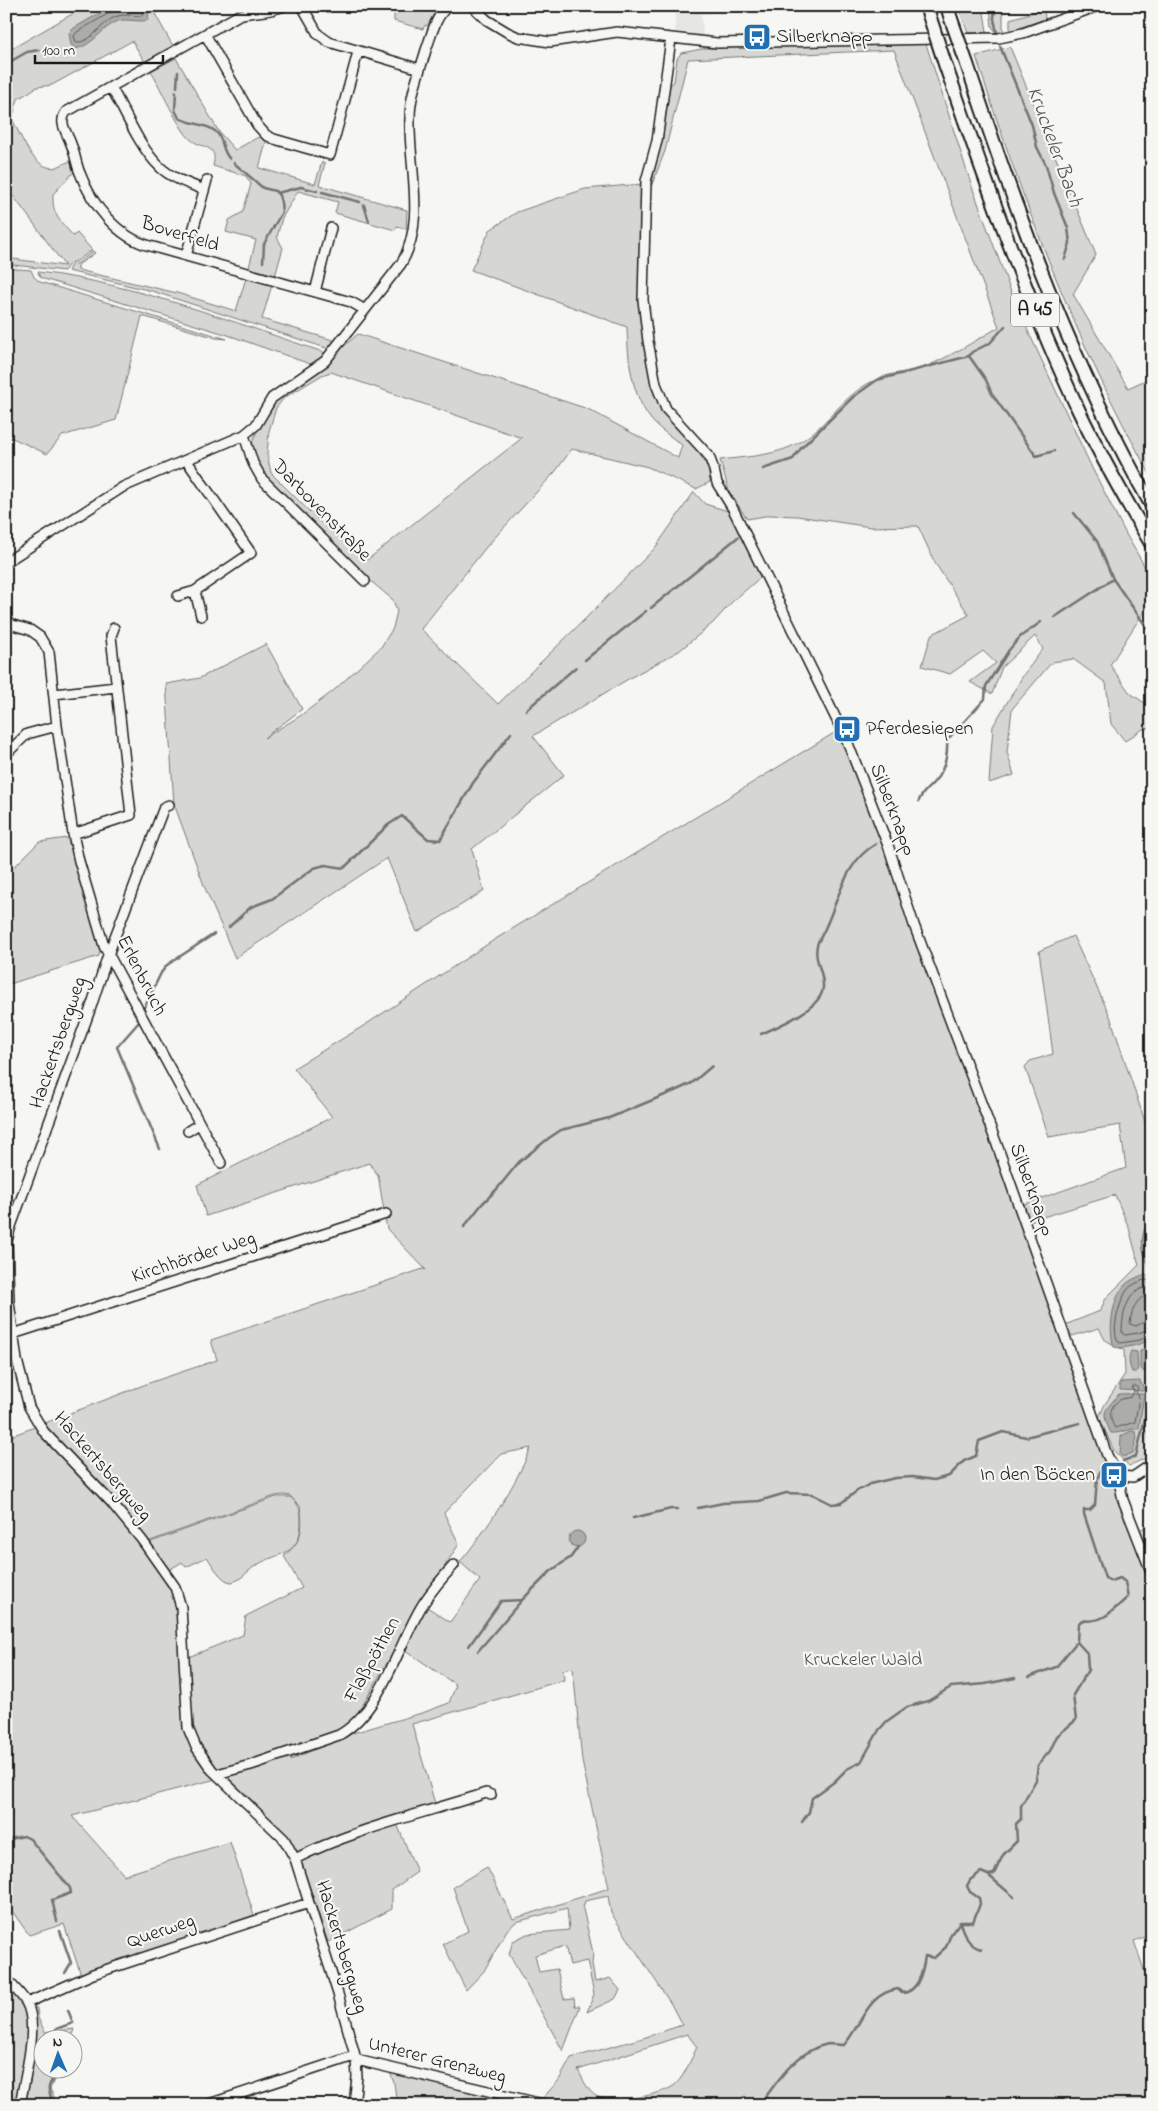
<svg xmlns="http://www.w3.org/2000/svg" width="1158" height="2111" viewBox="0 0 1158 2111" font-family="'Indie Flower',sans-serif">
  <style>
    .built { fill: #e6e6e2 }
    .green { fill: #d6d6d2; stroke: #797977; fill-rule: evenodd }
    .water { fill: #acaca9; stroke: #727271 }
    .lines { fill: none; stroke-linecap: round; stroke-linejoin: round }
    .shore { stroke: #565654; stroke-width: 1 }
    .stream { stroke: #727271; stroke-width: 2.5 }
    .minor-casing { stroke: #1c1c1c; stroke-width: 12 }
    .highway-casing { stroke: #1c1c1c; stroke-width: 16 }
    .minor { stroke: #f6f6f2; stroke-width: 9 }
    .highway { stroke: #f6f6f2; stroke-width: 12 }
    .highway-bridge-casing { stroke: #1c1c1c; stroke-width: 16; stroke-linecap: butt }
    .highway-bridge { stroke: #f6f6f2; stroke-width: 12 }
    .labels { text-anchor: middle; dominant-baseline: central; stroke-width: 4.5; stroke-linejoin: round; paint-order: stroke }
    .shield { fill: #f6f6f2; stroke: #5d5d5c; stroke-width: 1 }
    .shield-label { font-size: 19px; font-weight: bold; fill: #1c1c1c }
    .poi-label { font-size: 20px; fill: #1c1c1c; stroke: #f6f6f2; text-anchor: start }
    .street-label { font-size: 20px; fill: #1c1c1c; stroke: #f6f6f2 }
    .park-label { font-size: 20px; fill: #545453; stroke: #f6f6f2 }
    .water-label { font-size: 21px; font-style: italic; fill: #565654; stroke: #f6f6f2 }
  </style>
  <rect width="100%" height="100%" fill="#f6f6f2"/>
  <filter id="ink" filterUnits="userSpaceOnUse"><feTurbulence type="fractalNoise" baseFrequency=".02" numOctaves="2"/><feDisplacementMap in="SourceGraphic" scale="10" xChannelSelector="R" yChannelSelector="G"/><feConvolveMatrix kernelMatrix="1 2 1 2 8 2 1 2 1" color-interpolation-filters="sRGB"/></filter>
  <g filter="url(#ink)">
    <path class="built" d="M 675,6 L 727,6 L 722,7 L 723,12 L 701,14 L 703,31 L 702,37 L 675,31 Z"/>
    <path class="green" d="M 86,6 L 169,6 L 155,14 L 173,46 L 145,62 L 132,41 L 52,85 L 37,87 L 18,99 L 12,119 C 21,135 34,173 57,167 C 62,165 67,162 72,160 L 75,171 L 53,194 C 52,216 60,220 73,236 L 77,233 L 92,250 L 77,261 L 70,263 L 64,271 L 6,264 L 6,258 L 65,266 L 6,186 L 6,52 Z
      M 394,6 L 431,6 L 435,12 L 427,26 L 425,25 L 423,29 L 394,21 Z
      M 958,6 L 983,6 L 987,32 L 968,33 Z
      M 990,6 L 1003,6 L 1003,32 L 997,33 L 992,27 Z
      M 1044,9 L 1045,19 L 1010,31 L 1010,19 Z
      M 888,44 L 926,44 L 971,184 L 1015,303 L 1092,468 L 1127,536 L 1152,579 L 1152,610 L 1148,605 L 1110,665 L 1130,693 L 1152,708 L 1152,728 L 1143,729 L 1125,741 L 1111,724 L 1106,683 L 1073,659 L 1052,662 L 1012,709 L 1007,752 L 1014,775 L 989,783 L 993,726 L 1024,674 L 1043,649 L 1035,636 L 1002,667 L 992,694 L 970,682 L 996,663 L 983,651 L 950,674 L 922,666 L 931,635 L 969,615 L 935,563 L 918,526 L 871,527 L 797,516 L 771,515 L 747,519 L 729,491 L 720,460 C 751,456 784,456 810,435 C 834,416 847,392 877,379 C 892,372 910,373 925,367 C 951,356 975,341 999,327 L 894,50 L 688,59 L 665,151 L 651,187 L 661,135 L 668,86 L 674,82 L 677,59 L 681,53 L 707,48 Z
      M 1010,47 L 1096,255 L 1073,294 L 1128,388 L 1152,377 L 1152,478 C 1077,345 1022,201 976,56 Z
      M 176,58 L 219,132 L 235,150 L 262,135 L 267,139 L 259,168 L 315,184 L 322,162 L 325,163 L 319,185 L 407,210 L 406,229 L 397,226 L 395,230 L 335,213 L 338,202 L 298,191 L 282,218 L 277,237 L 283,248 L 275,276 L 251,269 L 248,271 L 256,240 L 226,232 L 229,220 L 243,212 L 251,184 L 246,176 L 213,166 C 219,143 201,150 189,138 C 177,125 161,89 151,71 Z
      M 642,184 L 643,335 L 647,364 L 653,383 L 708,467 L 710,482 L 696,489 L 648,467 L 572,449 L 555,472 L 487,546 L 421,629 L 498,704 L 584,620 L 655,548 L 694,492 L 705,504 L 728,511 L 738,527 L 762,576 L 733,601 L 713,623 L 679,651 L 635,675 L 533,736 L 564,775 L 472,849 L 484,891 L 417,932 L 387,858 L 235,958 L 205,888 L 174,804 L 166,684 L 200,678 L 266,644 L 302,709 L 264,738 L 300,716 L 332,692 L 381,647 L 393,628 L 397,611 L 393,600 L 366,577 L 265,479 L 256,464 L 251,446 L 256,433 L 272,404 L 281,395 L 302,383 L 328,364 L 343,347 L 358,334 L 588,409 L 678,458 L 682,445 C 673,438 662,431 654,423 C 631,397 628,360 627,327 L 471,270 L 490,230 L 517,212 L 585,189 ZM 331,372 L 522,438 L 367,560 L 318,520 L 271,473 L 267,454 L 269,431 L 276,408 L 284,398 L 322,375 Z
      M 93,251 L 95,253 L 78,265 L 78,270 L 177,293 L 236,311 L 246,278 L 272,285 L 262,319 L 336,341 L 329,349 L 152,291 L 68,271 L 71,265 L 78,263 Z
      M 6,268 L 31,270 L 34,277 L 40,282 L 227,339 L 216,338 L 142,316 L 116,420 L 62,436 L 47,454 L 6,435 Z
      M 38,272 C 137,284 232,322 326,353 L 313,365 L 225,334 L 44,279 L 40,277 Z
      M 834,733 L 843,738 L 1134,1533 L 1152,1523 L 1152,1934 L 1134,1941 L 1152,1993 L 1152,2105 L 555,2105 L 540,2101 L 559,2080 L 571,2058 L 643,2038 L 682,2025 L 671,2004 L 611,1913 L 608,1896 L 585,1901 L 583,1909 L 593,1953 L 592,1964 L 595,1982 L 610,1978 L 620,1990 L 615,1999 L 587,2012 L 594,1994 L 587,1961 L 570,1965 L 565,1946 L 535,1955 L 539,1972 L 557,1969 L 564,1999 L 574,1998 L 575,2006 L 580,2006 L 563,2051 L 509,1954 L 513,1941 L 527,1934 L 569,1930 L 567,1908 L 516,1922 L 507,1930 L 484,1971 L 466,1990 L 443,1944 L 468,1931 L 453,1887 L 487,1867 L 513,1919 L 609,1888 L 582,1761 L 573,1668 L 563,1670 L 564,1680 L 412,1724 L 435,1804 L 297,1853 L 273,1822 L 224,1777 L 72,1816 L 124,1875 L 230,1842 L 254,1915 L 81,1975 L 64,1924 L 29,1935 L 12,1911 L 6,1912 L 6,1438 L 149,1383 L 217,1360 L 211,1340 L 423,1269 L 426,1270 L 387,1229 L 378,1175 L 369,1163 L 206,1216 L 197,1185 L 332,1117 L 294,1068 L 365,1025 L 494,940 ZM 531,1448 C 514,1488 488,1528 460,1562 L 480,1580 L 450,1622 L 424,1605 L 405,1650 L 456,1685 L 449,1703 L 425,1712 L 353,1733 L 290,1760 L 350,1727 L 428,1592 L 459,1544 L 444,1513 L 501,1454 ZM 283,1495 L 290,1496 L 300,1506 C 304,1529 302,1541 284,1556 L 302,1588 L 246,1616 L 243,1635 L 181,1660 L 178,1608 L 171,1587 L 142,1544 L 275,1496 ZM 687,2034 L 697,2047 C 691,2059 685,2075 676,2084 C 664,2095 614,2104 598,2097 C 588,2093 583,2079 578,2070 Z
      M 67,838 L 76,862 L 100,950 L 99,956 L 6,985 L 6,875 L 39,842 Z
      M 1073,936 L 1110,1016 L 1152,1143 L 1152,1422 L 1145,1429 L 1152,1446 L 1152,1455 L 1129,1466 L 1114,1451 L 1099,1417 L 1105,1404 L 1125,1374 L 1124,1350 L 1105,1340 L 1099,1328 L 1072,1336 L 1065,1325 L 1100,1311 L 1106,1298 L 1139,1265 L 1129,1228 L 1115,1195 L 1030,1221 L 1022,1205 L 1126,1168 L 1120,1125 L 1049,1137 L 1025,1067 L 1030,1061 L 1053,1054 L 1039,951 Z
      M 276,1497 L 290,1497 C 298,1503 301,1509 301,1520 C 301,1557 280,1551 257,1565 C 249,1569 240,1582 231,1582 C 221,1581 212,1564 207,1557 L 186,1567 L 182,1562 L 169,1570 L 148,1543 Z
      M 397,1824 L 417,1872 L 392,1890 L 392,1909 L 328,1942 L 301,1861 L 314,1851 Z
      M 6,1984 L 27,2006 L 37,2008 L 38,2018 L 45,2032 L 74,2029 L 71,2038 L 42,2038 L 42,2068 L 59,2069 L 50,2089 L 58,2105 L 6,2105 Z
      M 389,2069 L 540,2105 L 397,2105 L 394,2083 Z"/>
    <path class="water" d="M 112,6 L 149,6 L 148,20 C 139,23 127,18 118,21 C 101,28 95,44 76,49 L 71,45 L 69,33 L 74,28 Z
      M 1152,1217 L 1152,1270 C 1140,1253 1138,1234 1152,1217 Z
      M 1145,1274 L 1152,1277 L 1151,1339 C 1143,1344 1123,1350 1114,1347 C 1108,1330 1112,1300 1124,1286 C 1129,1280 1138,1277 1145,1274 Z
      M 1146,1347 L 1150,1349 C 1150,1358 1151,1366 1144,1372 L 1140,1367 L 1140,1351 Z
      M 1131,1351 L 1137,1352 L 1138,1369 L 1136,1372 L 1132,1372 C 1129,1366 1128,1357 1131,1351 Z
      M 1140,1381 L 1144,1389 L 1143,1391 L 1120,1390 L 1120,1382 Z
      M 1119,1394 L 1144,1394 L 1139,1429 C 1129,1428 1121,1434 1111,1433 C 1100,1410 1105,1411 1119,1394 Z
      M 1131,1431 L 1136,1432 L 1137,1438 L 1133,1453 L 1123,1457 L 1120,1455 L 1121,1436 Z
      M569 1539a8 8 0 1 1 16 0a8 8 0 1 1-16 0Z"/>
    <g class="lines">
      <path class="shore" d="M 113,6 L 111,12 L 77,32 L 74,36 L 76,42 C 92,44 102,20 118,16 C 125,14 134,16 142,16 L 144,6
        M 1152,1281 L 1144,1280 C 1138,1282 1131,1285 1127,1290 C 1120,1301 1109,1334 1120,1343 L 1140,1340 L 1152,1334
        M 1152,1287 C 1128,1286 1122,1313 1122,1333 L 1125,1335 L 1138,1333 L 1152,1328
        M 1152,1295 C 1137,1294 1131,1311 1130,1324 L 1136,1326 L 1144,1322 L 1152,1321
        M 1135,1386 L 1138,1388 L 1136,1392 L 1139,1397 L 1135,1422 L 1115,1428 C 1108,1417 1109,1404 1122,1399 C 1125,1398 1128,1398 1131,1397 L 1134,1392 L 1132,1388 Z"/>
      <path class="stream" d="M 995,6 L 994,19 L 997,33
        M 1000,46 L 1032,125 L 1037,147 L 1046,165 L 1054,193 L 1068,228 L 1070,243 L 1065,259
        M 6,64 L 27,52 L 39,50
        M 177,87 L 178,72
        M 176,92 L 175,110 L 179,118 C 190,124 210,124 218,134 C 224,142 222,152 230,159
        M 234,163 L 263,188 L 275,191 L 279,195 L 281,202 L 282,212 L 264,244 L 263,262
        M 322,192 L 360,202
        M 277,193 L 301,187 L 317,191
        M 364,205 L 369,221
        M 1005,326 L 990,343 L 972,352 L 969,356 L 986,380 L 992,394 L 1036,456 L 1054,451
        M 763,469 L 793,459 L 802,447 L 853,397 L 877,380 L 969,356
        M 1074,513 L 1097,541 L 1113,579 L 1152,635
        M 651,608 L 738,537
        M 1055,617 L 1113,579
        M 585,660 L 646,611
        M 526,710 L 576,667
        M 919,801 C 921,793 929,788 934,782 C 945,770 948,755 947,740 L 985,699 L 986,686 L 1009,650 L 1020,637 L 1041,622
        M 229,927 L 251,907 L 272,899 L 314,868 L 325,865 L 344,868 L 388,825 L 402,816 L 428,839 L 440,840 L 473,783 L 511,733
        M 143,1010 L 161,973 L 167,965 L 214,934
        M 139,1022 L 117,1047 L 160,1149
        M 761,1034 C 777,1027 823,1008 823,987 C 824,971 812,959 818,942 C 838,910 840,864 876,844
        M 464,1227 L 482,1204 L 497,1189 L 519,1162 L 549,1138 L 561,1130 L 609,1118 L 677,1090 L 692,1083 L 712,1066
        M 1123,1461 L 1136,1456 L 1146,1414 L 1152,1371
        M 698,1508 L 723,1503 L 759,1501 L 786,1493 L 812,1494 L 832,1504 L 841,1503 L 857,1491 L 870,1484 L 895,1478 L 913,1477 L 934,1480 L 949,1476 L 964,1461 L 976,1456 L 979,1441 L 1003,1432 L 1026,1437 L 1080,1423
        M 633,1518 L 671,1509 L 677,1509
        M 469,1646 L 501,1601 L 522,1600
        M 478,1651 L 522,1600 L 551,1571 L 571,1557 L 578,1547
        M 1029,1677 L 1056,1667 L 1076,1643
        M 802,1822 L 809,1812 L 812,1798 L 834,1782 L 847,1769 L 861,1762 L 879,1730 L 887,1721 L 907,1707 L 928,1701 L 951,1687 L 985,1684 L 1015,1678
        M 10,1839 L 24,1836 L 30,1839 L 70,1888 L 71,1893 L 52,1900 L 57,1921
        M 988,1875 L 1014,1897
        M 960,1923 C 964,1935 969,1946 981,1949
        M 60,1931 L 71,1963 L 65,1973
        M 56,2038 L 56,2029 L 73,2023 L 68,2010
        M 55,2105 C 42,2082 53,2086 57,2068
        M 760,2105 C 777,2081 797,2050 828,2044 C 833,2044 839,2045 844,2045 C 861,2026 867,1993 898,1989 L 902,1993 C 919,1992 923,1970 925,1956 L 934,1958 L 946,1947 L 951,1934 L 960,1922 L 973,1922 L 980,1904 L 979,1898 L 970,1892 L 967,1886 L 970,1880 L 981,1872 L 988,1875 L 994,1874 L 1003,1855 L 1017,1841 L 1016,1824 L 1021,1819 L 1021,1806 L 1036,1780 L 1038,1765 L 1050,1751 L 1057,1736 L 1076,1720 L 1073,1695 L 1088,1670 L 1087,1653 L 1077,1642 L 1078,1624 L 1082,1620 C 1103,1624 1113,1610 1128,1597 L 1125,1582 L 1120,1578 L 1111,1581 L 1105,1578 L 1084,1514 L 1084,1510 L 1090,1510 L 1095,1505 L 1097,1479 L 1101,1470 L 1107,1470"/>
      <defs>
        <path id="minor" d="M 283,6 C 270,13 253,11 239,15 L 66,112 C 58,123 67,132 71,144 C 75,153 76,164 80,173 C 92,205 117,237 150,246 L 351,302 L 365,310
          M 302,6 L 318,34 L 329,42 L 420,69
          M 472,6 L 487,20 L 507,32 L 518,37 L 550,42 L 617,32 L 717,43 L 999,38 L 1023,33 L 1098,6
          M 6,12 L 7,12
          M 205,34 L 257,125 L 266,135 L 274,139 L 330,155 L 358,52
          M 671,39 L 657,141 L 646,181 L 643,300 L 648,341 L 656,384 L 666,409 L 709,456 L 714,470 L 717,483 L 733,509 L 847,741 L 889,848 L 914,925 L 996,1142 L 1107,1455 L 1118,1476 L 1123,1500 L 1152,1574
          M 111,87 C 124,110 141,150 160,167 C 171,178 190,184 204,190
          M 186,256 L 207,180
          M 315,292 L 331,228
          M 244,435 L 253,463 L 262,479 L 365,581
          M 6,562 L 123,487 L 244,435 L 256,425 L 272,398 L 325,361 L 401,264 C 427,221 408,164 410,117 C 410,95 420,71 426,50 C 432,34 435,17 448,6
          M 195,591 L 201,616
          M 178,596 L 195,591 L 251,553 L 187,461
          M 6,623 L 30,630 L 40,637 L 49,652 L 57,726 L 73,834 L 79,861 L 104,946 L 221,1163
          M 54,694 L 116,687
          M 6,754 L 27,734 L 57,726
          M 169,805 L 164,807 L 108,955 L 90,1010 L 10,1229 L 7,1241 L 9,1302 L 17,1360 L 29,1407 L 44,1432 L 110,1501 L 142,1540 L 175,1587 L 181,1607 L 188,1728 L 196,1747 L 212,1770 L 284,1839 L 295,1859 L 338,1994 L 356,2059 L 357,2077 L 354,2105
          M 73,834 L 131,815 L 111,636 L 114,628
          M 188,1131 L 199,1124
          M 13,1334 L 386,1214
          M 1118,1476 L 1133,1477 L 1152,1464
          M 217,1774 L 251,1765 L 339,1735 C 382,1711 398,1644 423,1604 C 432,1590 443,1577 454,1565
          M 295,1859 C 351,1830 425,1813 486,1793 L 491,1795
          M 6,1979 C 13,1986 21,1994 26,2002 C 40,2026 24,2079 20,2105
          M 27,2003 L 93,1974 L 309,1903
          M 206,2105 L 351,2057 L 361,2061 L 547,2105"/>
        <path id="highway" d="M 926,6 L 931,21
          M 947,6 L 951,19
          M 945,64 C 986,181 1026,299 1079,411 C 1101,457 1126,501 1152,545
          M 967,64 C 1018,217 1072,366 1152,506"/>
      </defs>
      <use href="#minor" class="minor-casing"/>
      <use href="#highway" class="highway-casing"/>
      <use href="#minor" class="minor"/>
      <use href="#highway" class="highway"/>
      <defs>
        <path id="highway-bridge" d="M 951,19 L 967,64
          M 931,21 L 945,64"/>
      </defs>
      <use href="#highway-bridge" class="highway-bridge-casing"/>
      <use href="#highway-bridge" class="highway-bridge"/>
    </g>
  </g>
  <defs>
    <symbol id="bus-square" viewBox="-11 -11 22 22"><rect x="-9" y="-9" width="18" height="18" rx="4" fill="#1f6fb2" stroke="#f6f6f2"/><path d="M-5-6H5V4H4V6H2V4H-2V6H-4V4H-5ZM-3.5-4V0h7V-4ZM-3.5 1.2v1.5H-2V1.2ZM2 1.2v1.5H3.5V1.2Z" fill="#fff"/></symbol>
  </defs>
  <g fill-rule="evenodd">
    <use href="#bus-square" x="741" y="21" width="32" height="32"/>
    <use href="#bus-square" x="831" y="713" width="32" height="32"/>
    <use href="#bus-square" x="1098" y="1459" width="32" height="32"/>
  </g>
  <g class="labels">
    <rect class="shield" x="1011" y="293.5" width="48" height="33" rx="4"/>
    <g class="shield-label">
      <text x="1035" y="310">A 45</text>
    </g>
    <g class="poi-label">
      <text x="776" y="37">Silberknapp</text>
      <text x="866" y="729">Pferdesiepen</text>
      <text x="1095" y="1475" text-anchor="end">In den Böcken</text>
    </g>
    <g class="street-label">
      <text transform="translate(180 235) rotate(17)">Boverfeld</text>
      <text transform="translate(321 511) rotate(46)">Darbovenstraße</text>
      <text transform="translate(892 810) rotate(69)">Silberknapp</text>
      <text transform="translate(141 976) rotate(63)">Erlenbruch</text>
      <text transform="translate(59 1043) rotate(-71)">Hackertsbergweg</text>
      <text transform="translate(1031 1190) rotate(70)">Silberknapp</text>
      <text transform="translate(194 1258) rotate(-18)">Kirchhörder Weg</text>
      <text transform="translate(102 1467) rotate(49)">Hackertsbergweg</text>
      <text transform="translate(373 1660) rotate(-61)">Flaßpöthen</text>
      <text transform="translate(161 1932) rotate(-19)">Querweg</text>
      <text transform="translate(341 1947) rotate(73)">Hackertsbergweg</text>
      <text transform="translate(437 2061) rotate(14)">Unterer Grenzweg</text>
    </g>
    <g class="park-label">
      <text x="863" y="1660">Kruckeler Wald</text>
    </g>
    <g class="water-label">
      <text transform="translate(1054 147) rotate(70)">Kruckeler Bach</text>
    </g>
  </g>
  <rect width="1158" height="2111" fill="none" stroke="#f6f6f2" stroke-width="25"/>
  <rect x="12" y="12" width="1133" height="2086" fill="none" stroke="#1c1c1c" stroke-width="2" filter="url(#ink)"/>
  <g transform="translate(58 2054) rotate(358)"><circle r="24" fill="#f6f6f2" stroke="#9f9f9c"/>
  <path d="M0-4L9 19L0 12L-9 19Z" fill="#1f6fb2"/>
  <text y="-8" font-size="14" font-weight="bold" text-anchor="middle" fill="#1c1c1c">N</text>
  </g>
  <path d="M35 55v8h128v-8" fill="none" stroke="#1c1c1c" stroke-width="2.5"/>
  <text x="42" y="55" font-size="15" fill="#1c1c1c" stroke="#f6f6f2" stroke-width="4" paint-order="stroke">100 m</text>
</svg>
